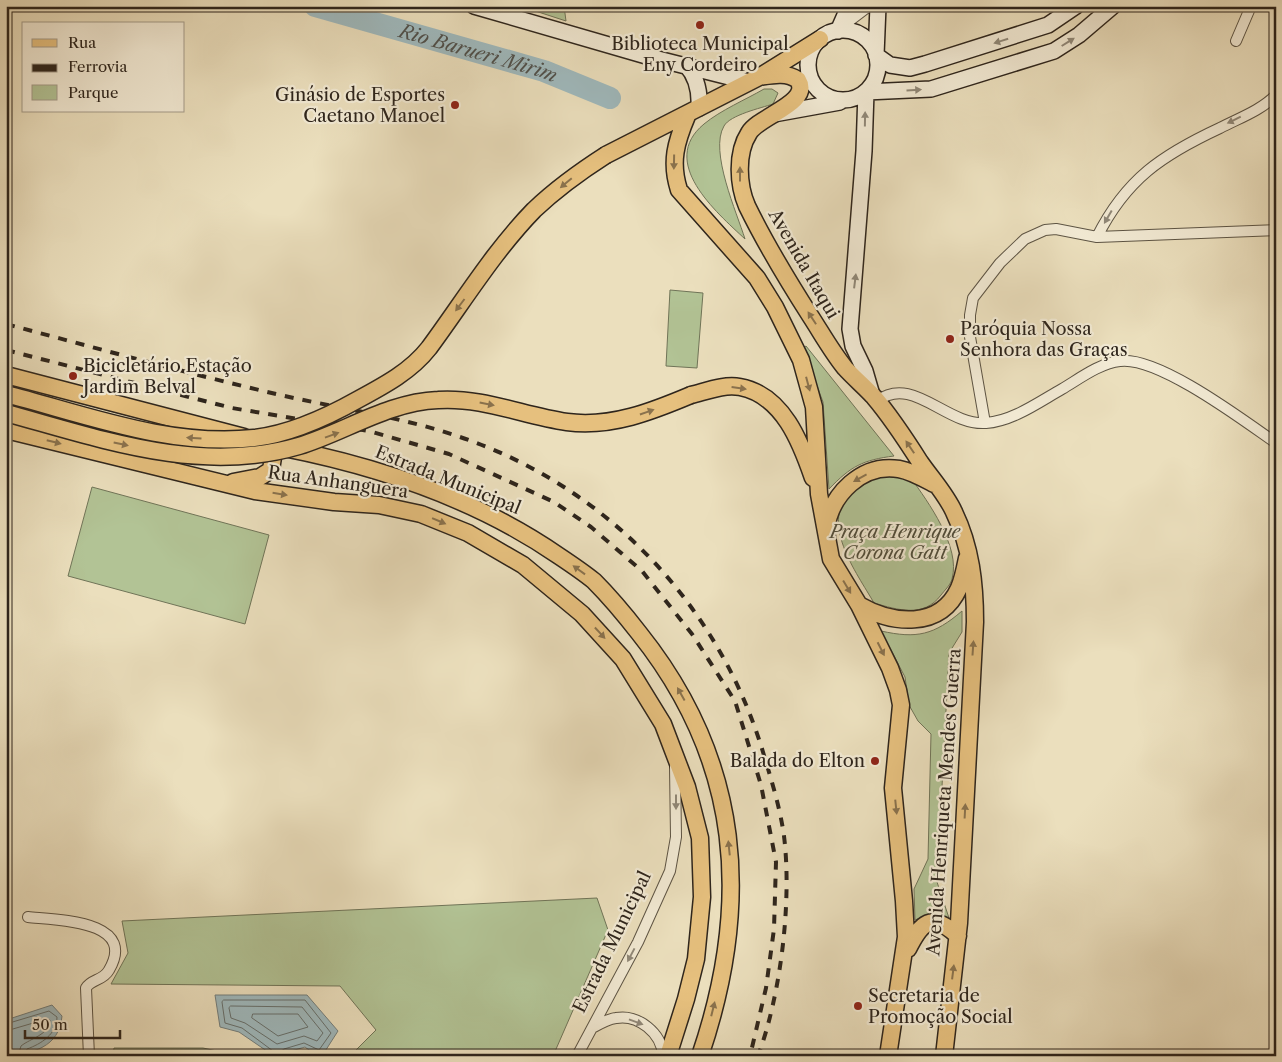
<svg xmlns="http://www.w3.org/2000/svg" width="1282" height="1062" viewBox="0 0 1282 1062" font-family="'Libre Caslon Text',serif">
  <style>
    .green { fill: #b2c395; stroke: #707458 }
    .water { fill: #9fb9bd; stroke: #727e7d }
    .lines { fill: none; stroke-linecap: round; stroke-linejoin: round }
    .shore { stroke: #666f6c; stroke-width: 1 }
    .river { stroke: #9fb9bd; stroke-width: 22 }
    .street-casing { stroke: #5d5444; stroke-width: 12 }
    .secondary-casing { stroke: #2e251c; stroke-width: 18 }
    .primary-casing { stroke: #2e251c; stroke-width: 19 }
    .street { stroke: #f2ead4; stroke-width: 10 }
    .secondary { stroke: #f2ead4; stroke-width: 15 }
    .primary { stroke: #e6c07e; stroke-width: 16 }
    .rail { stroke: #2e251c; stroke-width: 4; stroke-dasharray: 9 9; stroke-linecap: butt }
    .primary-bridge-casing { stroke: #2e251c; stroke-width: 19; stroke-linecap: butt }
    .primary-bridge { stroke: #e6c07e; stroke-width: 16 }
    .oneway { fill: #908878 }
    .oneway2 { fill: #8a724d }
    .poi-dot { fill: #8f2418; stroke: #f2ead4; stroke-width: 2 }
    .labels { text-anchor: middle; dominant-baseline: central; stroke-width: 4.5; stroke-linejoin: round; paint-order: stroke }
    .poi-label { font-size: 18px; fill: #2e251c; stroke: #f2ead4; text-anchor: start }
    .street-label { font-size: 18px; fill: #2e251c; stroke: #f2ead4 }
    .park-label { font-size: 18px; font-style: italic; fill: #4f4c3a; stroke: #f2ead4 }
    .water-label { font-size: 19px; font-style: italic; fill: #50514c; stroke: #f2ead4 }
  </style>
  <rect width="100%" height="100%" fill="#ebdfbd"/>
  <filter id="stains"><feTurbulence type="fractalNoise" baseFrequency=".004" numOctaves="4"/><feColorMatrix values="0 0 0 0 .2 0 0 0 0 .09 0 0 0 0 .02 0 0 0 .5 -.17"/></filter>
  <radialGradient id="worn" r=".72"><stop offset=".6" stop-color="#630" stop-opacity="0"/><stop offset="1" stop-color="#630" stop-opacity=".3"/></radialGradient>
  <path class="green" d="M 520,6 L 564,6 L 566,21 Z
    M 764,89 L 772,89 L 778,93 L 773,104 C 761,108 730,115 724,126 C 709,151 737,213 745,239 C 716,212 658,162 704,124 C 721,110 745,100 764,89 Z
    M 670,290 L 703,293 L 697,368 L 666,366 Z
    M 806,346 L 894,456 C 863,460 851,466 829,489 L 823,402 L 803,348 Z
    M 877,476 L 911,478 C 928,502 961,547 952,579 C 951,584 945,590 941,595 C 924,618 898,610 874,603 C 857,573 817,521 853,489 C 859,483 869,480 877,476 Z
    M 92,487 L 269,535 L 245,624 L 68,576 Z
    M 962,611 L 962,632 L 949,653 L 937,882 L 949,918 L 946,920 L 930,914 L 915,920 L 914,889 L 928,859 L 931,734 L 918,721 L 909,705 L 905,677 L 881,631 C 917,639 934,635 962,611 Z
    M 597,898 L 608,930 L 553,1056 L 350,1056 L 376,1030 L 340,986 L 111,984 L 128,953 L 122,921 Z
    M 114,1048 L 203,1048 L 240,1056 L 113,1056 Z"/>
  <path class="water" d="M 215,995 L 307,995 L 338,1031 L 322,1056 L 317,1056 L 305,1047 L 274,1056 L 239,1032 L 220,1027 Z
    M 52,1005 L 62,1016 C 59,1048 33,1053 6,1056 L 6,1020 Z"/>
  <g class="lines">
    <path class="shore" d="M 224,1000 L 305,1000 L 331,1033 L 319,1050 L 304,1043 L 284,1049 L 277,1054 L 242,1028 L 225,1023 L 222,1002 Z
      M 231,1006 L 302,1007 L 323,1033 L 317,1041 L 304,1036 L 277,1044 L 245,1023 L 231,1018 L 229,1008 Z
      M 253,1014 L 298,1014 L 308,1027 L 278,1036 L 252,1018 Z
      M 6,1024 L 49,1011 L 57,1017 C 57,1034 41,1044 27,1049 L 24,1056
      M 6,1031 L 47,1019 L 50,1020 C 49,1035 31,1038 21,1046 L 18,1056"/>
    <path class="river" id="s1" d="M 315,6 L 544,71 L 610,98"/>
    <defs>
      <path id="street" d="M 840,28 L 869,6
        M 1236,41 L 1251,6
        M 1097,237 C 1126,179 1162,155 1220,128 C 1239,118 1260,111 1276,95
        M 877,401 C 913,374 946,426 986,423 C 1013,421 1039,402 1062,389 C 1079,379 1100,363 1120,361 C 1158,356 1243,420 1276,443
        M 985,423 L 970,337 L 970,315 L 973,298 L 1000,263 L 1025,239 L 1045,230 L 1056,229 L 1097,237 L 1276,230
        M 28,917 C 57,920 138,920 109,970 C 103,981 91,979 86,988 L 89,1056
        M 594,1027 C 601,1023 608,1019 616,1018 C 638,1014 662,1033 663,1056
        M 577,1056 L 638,942 L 670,871 L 676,837 L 675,767"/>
      <path id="secondary" d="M 474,6 L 650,57 L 749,82
        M 878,6 L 876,55 L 890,65 L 910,68 L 925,64 L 1048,25 L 1076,6
        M808 65a35 35 0 1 1 70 0a35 35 0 1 1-70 0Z
        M 838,31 L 849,6
        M 686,65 C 697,77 700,92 699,108
        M 774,114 L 840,102
        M 872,395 L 865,371 L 853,346 L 850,329 L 864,151 L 866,92 L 931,89 L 1054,51 L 1079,35 L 1113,6"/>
      <path id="primary" d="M 759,77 C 773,75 786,72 798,80 C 812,103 759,116 749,133 C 736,153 738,185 747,206 C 766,245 788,281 811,317 C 822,334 832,352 845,368 C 854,378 865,387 874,397 C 891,417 906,440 920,462 C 931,478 946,494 954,512 C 971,547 975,584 975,622 L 959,923 L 944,1056
        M 687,116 C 676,142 670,162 679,190 L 757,278 L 775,307 L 801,360 L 814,407 L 819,494 L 831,559 L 859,605 L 890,668 L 898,690 L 901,705 L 893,788 L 904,901 L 906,937 L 888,1056
        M 606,155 L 759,77 L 820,39
        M 6,375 L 244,437
        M 691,395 C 707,391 724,384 740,387 C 783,395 801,443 813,478
        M 6,430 L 255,491 L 334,502 L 379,505 L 421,514 L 468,533 L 523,565 L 582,614 L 623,659 L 663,724 L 687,787 L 700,838 L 702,897 L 696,959 L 686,999 L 668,1056
        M 284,448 C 380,467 478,500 559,556 C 571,564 583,572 594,581 C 610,597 625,615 639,633 C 742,762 752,903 700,1056
        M 233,482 L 260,477 L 271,470 L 273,457 L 263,442
        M 826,529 C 831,494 862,463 899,469 C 911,471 923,478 934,484
        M 859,605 C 892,624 940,630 959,588 C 963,579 965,568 967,558
        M 908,949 C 921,923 931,911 958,936"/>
    </defs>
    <use href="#street" class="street-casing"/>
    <use href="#secondary" class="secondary-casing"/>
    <use href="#primary" class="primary-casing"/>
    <use href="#street" class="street"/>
    <use href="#secondary" class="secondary"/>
    <use href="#primary" class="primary"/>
    <path class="rail" d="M 6,324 C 96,348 186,373 276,394 C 336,408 398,416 457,436 C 605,485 718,603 763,752 C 771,779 780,807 784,836 C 792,901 781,994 758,1056
      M 6,350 L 232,408 L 369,431 L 449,454 L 554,502 L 591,527 L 642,571 L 692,634 L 735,701 L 761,785 L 776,862 L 774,929 L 766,988 L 750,1056"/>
    <defs>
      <path id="primary-bridge" d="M 6,394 C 87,415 169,447 254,438 C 291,434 327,417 359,399 C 385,385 411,371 429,348 C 463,302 494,251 534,210 C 556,189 581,171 606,155
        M 6,413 C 101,439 200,475 299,446 C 345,432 388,402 438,400 C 483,397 524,416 567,422 C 611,428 653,411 691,395"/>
    </defs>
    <use href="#primary-bridge" class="primary-bridge-casing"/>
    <use href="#primary-bridge" class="primary-bridge"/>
  </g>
  <defs><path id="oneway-solid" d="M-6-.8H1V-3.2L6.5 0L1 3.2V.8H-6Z" transform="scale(1.25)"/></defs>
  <g class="oneway">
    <use href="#oneway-solid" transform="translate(1001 41) rotate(163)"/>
    <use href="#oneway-solid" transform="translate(1068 42) rotate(-32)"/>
    <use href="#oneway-solid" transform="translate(914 90) rotate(-3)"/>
    <use href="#oneway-solid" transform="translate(865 119) rotate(-89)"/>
    <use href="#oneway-solid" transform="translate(1234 120) rotate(154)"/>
    <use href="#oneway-solid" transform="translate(1108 217) rotate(120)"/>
    <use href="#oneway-solid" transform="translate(855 281) rotate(-83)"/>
    <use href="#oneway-solid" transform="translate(676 802) rotate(90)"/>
    <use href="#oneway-solid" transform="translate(631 955) rotate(118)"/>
    <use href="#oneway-solid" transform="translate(636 1022) rotate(20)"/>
  </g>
  <g class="oneway2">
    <use href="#oneway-solid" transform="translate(674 162) rotate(91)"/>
    <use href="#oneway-solid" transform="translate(740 174) rotate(-90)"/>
    <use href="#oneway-solid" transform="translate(566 183) rotate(140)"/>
    <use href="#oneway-solid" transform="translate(460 305) rotate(127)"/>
    <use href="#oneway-solid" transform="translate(812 318) rotate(-123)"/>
    <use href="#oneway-solid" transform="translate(808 384) rotate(75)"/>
    <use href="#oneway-solid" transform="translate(739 388) rotate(8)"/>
    <use href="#oneway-solid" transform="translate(487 404) rotate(11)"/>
    <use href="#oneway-solid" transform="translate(647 412) rotate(-19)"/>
    <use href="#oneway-solid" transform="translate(332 435) rotate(-20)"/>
    <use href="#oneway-solid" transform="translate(194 438) rotate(-176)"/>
    <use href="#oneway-solid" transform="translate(54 442) rotate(14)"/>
    <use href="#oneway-solid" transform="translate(121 444) rotate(12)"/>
    <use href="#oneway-solid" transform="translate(910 447) rotate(-124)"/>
    <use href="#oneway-solid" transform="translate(860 478) rotate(151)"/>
    <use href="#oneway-solid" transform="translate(280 494) rotate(9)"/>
    <use href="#oneway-solid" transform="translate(439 521) rotate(23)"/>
    <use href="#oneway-solid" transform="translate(579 570) rotate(-144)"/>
    <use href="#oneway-solid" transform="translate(847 587) rotate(59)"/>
    <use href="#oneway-solid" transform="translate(600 633) rotate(47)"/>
    <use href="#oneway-solid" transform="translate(973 648) rotate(-86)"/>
    <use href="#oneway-solid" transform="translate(881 649) rotate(63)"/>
    <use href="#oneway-solid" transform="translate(681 694) rotate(-119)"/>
    <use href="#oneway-solid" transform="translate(896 807) rotate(84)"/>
    <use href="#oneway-solid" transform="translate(965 811) rotate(-87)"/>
    <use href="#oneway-solid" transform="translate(729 848) rotate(-96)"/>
    <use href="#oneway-solid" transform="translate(953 972) rotate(-83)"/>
    <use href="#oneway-solid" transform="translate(713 1009) rotate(-76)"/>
  </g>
  <g class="poi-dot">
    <circle cx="700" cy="25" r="5"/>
    <circle cx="455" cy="105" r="5"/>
    <circle cx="950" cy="339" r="5"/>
    <circle cx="73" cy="376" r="5"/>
    <circle cx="875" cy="761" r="5"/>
    <circle cx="858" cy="1006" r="5"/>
  </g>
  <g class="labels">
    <g class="poi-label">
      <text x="700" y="44" text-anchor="middle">Biblioteca Municipal<tspan x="700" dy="21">Eny Cordeiro</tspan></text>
      <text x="445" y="95" text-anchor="end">Ginásio de Esportes<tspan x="445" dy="21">Caetano Manoel</tspan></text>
      <text x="960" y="329">Paróquia Nossa<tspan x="960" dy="21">Senhora das Graças</tspan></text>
      <text x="83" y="366">Bicicletário Estação<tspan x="83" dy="21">Jardim Belval</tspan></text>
      <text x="865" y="761" text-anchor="end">Balada do Elton</text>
      <text x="868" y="996">Secretaria de<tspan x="868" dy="21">Promoção Social</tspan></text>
    </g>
    <g class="street-label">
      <text transform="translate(804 264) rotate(60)">Avenida Itaqui</text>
      <text transform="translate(448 480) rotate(22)">Estrada Municipal</text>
      <text transform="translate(338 482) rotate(8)">Rua Anhanguera</text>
      <text transform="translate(944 802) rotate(-86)">Avenida Henriqueta Mendes Guerra</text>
      <text transform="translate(612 942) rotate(-64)">Estrada Municipal</text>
    </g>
    <g class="park-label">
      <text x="895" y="532">Praça Henrique<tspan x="895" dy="21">Corona Gatt</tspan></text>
    </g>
    <g class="water-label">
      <text stroke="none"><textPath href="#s1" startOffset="170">Rio Barueri Mirim</textPath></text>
    </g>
  </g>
  <rect width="1282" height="1062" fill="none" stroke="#ebdfbd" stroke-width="25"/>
  <rect x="8" y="8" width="1267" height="1047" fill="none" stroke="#2e251c" stroke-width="2.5"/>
  <rect x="12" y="12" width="1257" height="1037" fill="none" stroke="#2e251c"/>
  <rect x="22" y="22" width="162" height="90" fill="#f2ead4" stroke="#a49b8a"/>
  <rect x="32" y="39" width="25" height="8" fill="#e6c07e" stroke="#a49b8a"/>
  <text x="68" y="48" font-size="15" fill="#2e251c">Rua</text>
  <rect x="32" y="64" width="25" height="8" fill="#2e251c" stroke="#a49b8a"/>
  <text x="68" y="72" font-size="15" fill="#2e251c">Ferrovia</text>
  <rect x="32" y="85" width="25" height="15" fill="#b2c395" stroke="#a49b8a"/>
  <text x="68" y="98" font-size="15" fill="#2e251c">Parque</text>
  <path d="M25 1030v8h95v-8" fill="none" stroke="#2e251c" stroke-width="2.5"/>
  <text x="32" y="1030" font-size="15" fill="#2e251c" stroke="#f2ead4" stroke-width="4" paint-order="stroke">50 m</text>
  <rect width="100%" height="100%" filter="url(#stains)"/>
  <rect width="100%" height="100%" fill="url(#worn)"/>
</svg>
